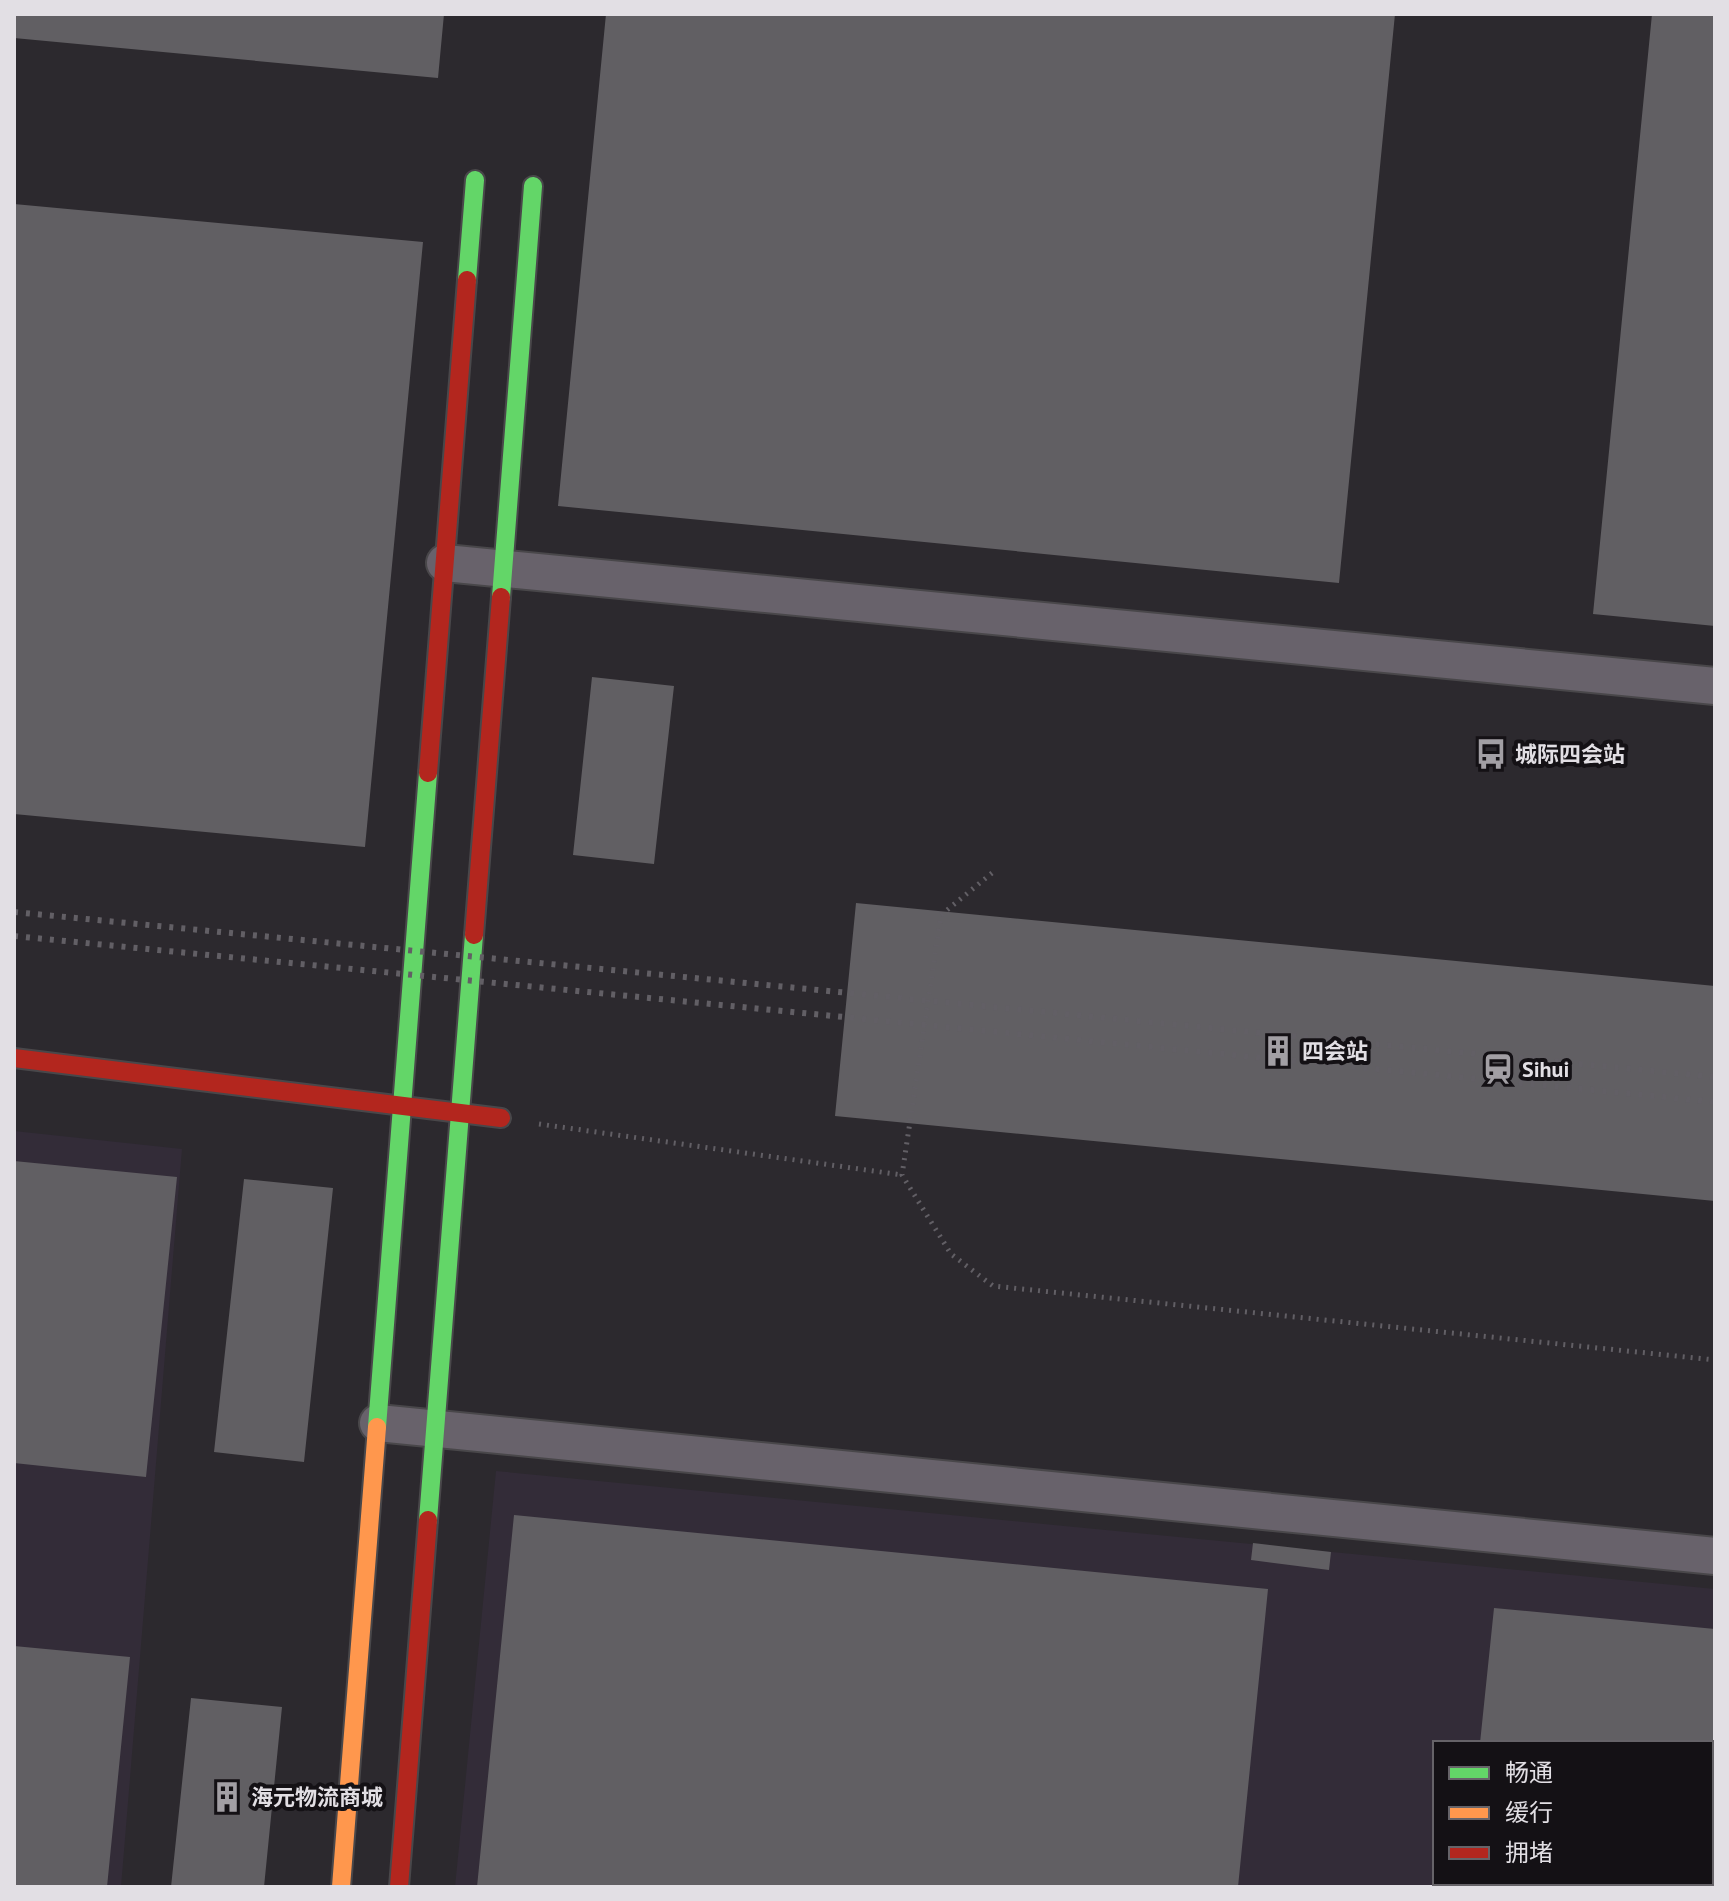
<svg xmlns="http://www.w3.org/2000/svg" width="1729" height="1901" viewBox="0 0 1729 1901" font-family="'PT Sans','Noto Sans SC',sans-serif">
  <style>
    .built { fill: #332c38; fill-rule: evenodd }
    .building { fill: #615f63 }
    .lines { fill: none; stroke-linecap: round; stroke-linejoin: round }
    .street-casing { stroke: #49474a; stroke-width: 40 }
    .fast-casing { stroke: #49474a; stroke-width: 22 }
    .slow-casing { stroke: #49474a; stroke-width: 22 }
    .jam-casing { stroke: #49474a; stroke-width: 22 }
    .path { stroke: #625f65; stroke-width: 5; stroke-dasharray: 2 6; stroke-linecap: butt }
    .street { stroke: #68626b; stroke-width: 36 }
    .fast { stroke: #63d668; stroke-width: 18 }
    .slow { stroke: #ff974d; stroke-width: 18 }
    .jam { stroke: #b3261e; stroke-width: 18 }
    .rail { stroke: #625f65; stroke-width: 6; stroke-dasharray: 4 8; stroke-linecap: butt }
    .labels { text-anchor: middle; dominant-baseline: central; stroke-width: 8; stroke-linejoin: round; paint-order: stroke }
    .poi-label { font-size: 22px; font-weight: bold; fill: #e2dfe4; stroke: #141115; text-anchor: start }
  </style>
  <rect width="100%" height="100%" fill="#2c292e"/>
  <path class="built" d="M 14,1131 L 182,1149 L 121,1887 L 14,1887 Z
    M 496,1471 L 1715,1589 L 1715,1887 L 455,1887 ZM 1435,1743 L 1711,1743 L 1711,1883 L 1435,1883 Z"/>
  <path class="building" d="M 14,14 L 444,14 L 438,78 L 14,38 Z
    M 606,14 L 1395,14 L 1339,583 L 558,506 Z
    M 1652,14 L 1715,14 L 1715,626 L 1593,614 Z
    M 14,204 L 423,242 L 365,847 L 14,814 Z
    M 592,677 L 674,686 L 654,864 L 573,855 Z
    M 856,903 L 1715,986 L 1715,1201 L 835,1116 Z
    M 14,1161 L 177,1177 L 146,1477 L 14,1463 Z
    M 244,1179 L 333,1188 L 304,1462 L 214,1452 Z
    M 514,1515 L 1268,1589 L 1238,1887 L 477,1887 Z
    M 1253,1543 L 1331,1552 L 1329,1570 L 1251,1560 Z
    M 1494,1608 L 1715,1629 L 1715,1887 L 1466,1887 L 1467,1883 L 1711,1883 L 1711,1743 L 1480,1743 Z
    M 14,1646 L 130,1657 L 107,1887 L 14,1887 Z
    M 191,1698 L 282,1707 L 264,1887 L 171,1887 Z"/>
  <g class="lines">
    <defs>
      <path id="street" d="M 445,563 L 1715,686
        M 378,1423 L 1715,1556"/>
      <path id="fast" d="M 467,280 L 475,180
        M 501,597 L 533,186
        M 377,1427 L 428,773
        M 428,1520 L 474,935"/>
      <path id="slow" d="M 341,1887 L 377,1427"/>
      <path id="jam" d="M 428,773 L 467,280
        M 474,935 L 501,597
        M 14,1058 L 501,1118
        M 399,1887 L 428,1520"/>
    </defs>
    <use href="#street" class="street-casing"/>
    <use href="#fast" class="fast-casing"/>
    <use href="#slow" class="slow-casing"/>
    <use href="#jam" class="jam-casing"/>
    <path class="path" d="M 992,873 L 941,915 L 902,1175 L 951,1254 L 993,1286 L 1715,1360
      M 539,1124 L 902,1175"/>
    <use href="#street" class="street"/>
    <use href="#fast" class="fast"/>
    <use href="#slow" class="slow"/>
    <use href="#jam" class="jam"/>
    <path class="rail" d="M 14,912 L 1715,1077
      M 14,936 L 1715,1102"/>
  </g>
  <defs>
    <symbol id="bus-bare" viewBox="-9 -9 18 18"><path d="M-5-6H5V4H4V6H2V4H-2V6H-4V4H-5ZM-3.5-4V0h7V-4ZM-3.5 1.2v1.5H-2V1.2ZM2 1.2v1.5H3.5V1.2Z" fill="#a29fa4" stroke="#141115" stroke-width="2.5" paint-order="stroke"/></symbol>
    <symbol id="building-bare" viewBox="-9 -9 18 18"><path d="M-4-6H4V6H1V3H-1V6H-4ZM-2.5-4.3h1.7v1.8h-1.7ZM.8-4.3h1.7v1.8H.8ZM-2.5-1h1.7V.8h-1.7ZM.8-1h1.7V.8H.8Z" fill="#a29fa4" stroke="#141115" stroke-width="2.5" paint-order="stroke"/></symbol>
    <symbol id="station-bare" viewBox="-9 -9 18 18"><path d="M-3-6H3Q5-6 5-4V2Q5 4 3 4L4.5 6H3L1.5 4h-3L-3 6H-4.5L-3 4Q-5 4-5 2V-4Q-5-6-3-6ZM-3.5-4v3h7v-3ZM-3.5 1v1.5H-2V1ZM2 1v1.5H3.5V1Z" fill="#a29fa4" stroke="#141115" stroke-width="2.5" paint-order="stroke"/></symbol>
  </defs>
  <g fill-rule="evenodd">
    <use href="#bus-bare" x="1469" y="732" width="44" height="44"/>
    <use href="#building-bare" x="1256" y="1029" width="44" height="44"/>
    <use href="#station-bare" x="1476" y="1047" width="44" height="44"/>
    <use href="#building-bare" x="205" y="1775" width="44" height="44"/>
  </g>
  <g class="labels">
    <g class="poi-label">
      <text x="1515" y="754">城际四会站</text>
      <text x="1302" y="1051">四会站</text>
      <text x="1522" y="1069">Sihui</text>
      <text x="251" y="1797">海元物流商城</text>
    </g>
  </g>
  <rect width="1729" height="1901" fill="none" stroke="#e2dfe4" stroke-width="32"/>
  <rect x="1433" y="1741" width="280" height="144" fill="#141115" stroke="#666368" stroke-width="2"/>
  <rect x="1449" y="1767" width="40" height="12" fill="#63d668" stroke="#666368" stroke-width="2"/>
  <text x="1505" y="1781" font-size="24" fill="#e2dfe4">畅通</text>
  <rect x="1449" y="1807" width="40" height="12" fill="#ff974d" stroke="#666368" stroke-width="2"/>
  <text x="1505" y="1821" font-size="24" fill="#e2dfe4">缓行</text>
  <rect x="1449" y="1847" width="40" height="12" fill="#b3261e" stroke="#666368" stroke-width="2"/>
  <text x="1505" y="1861" font-size="24" fill="#e2dfe4">拥堵</text>
</svg>
